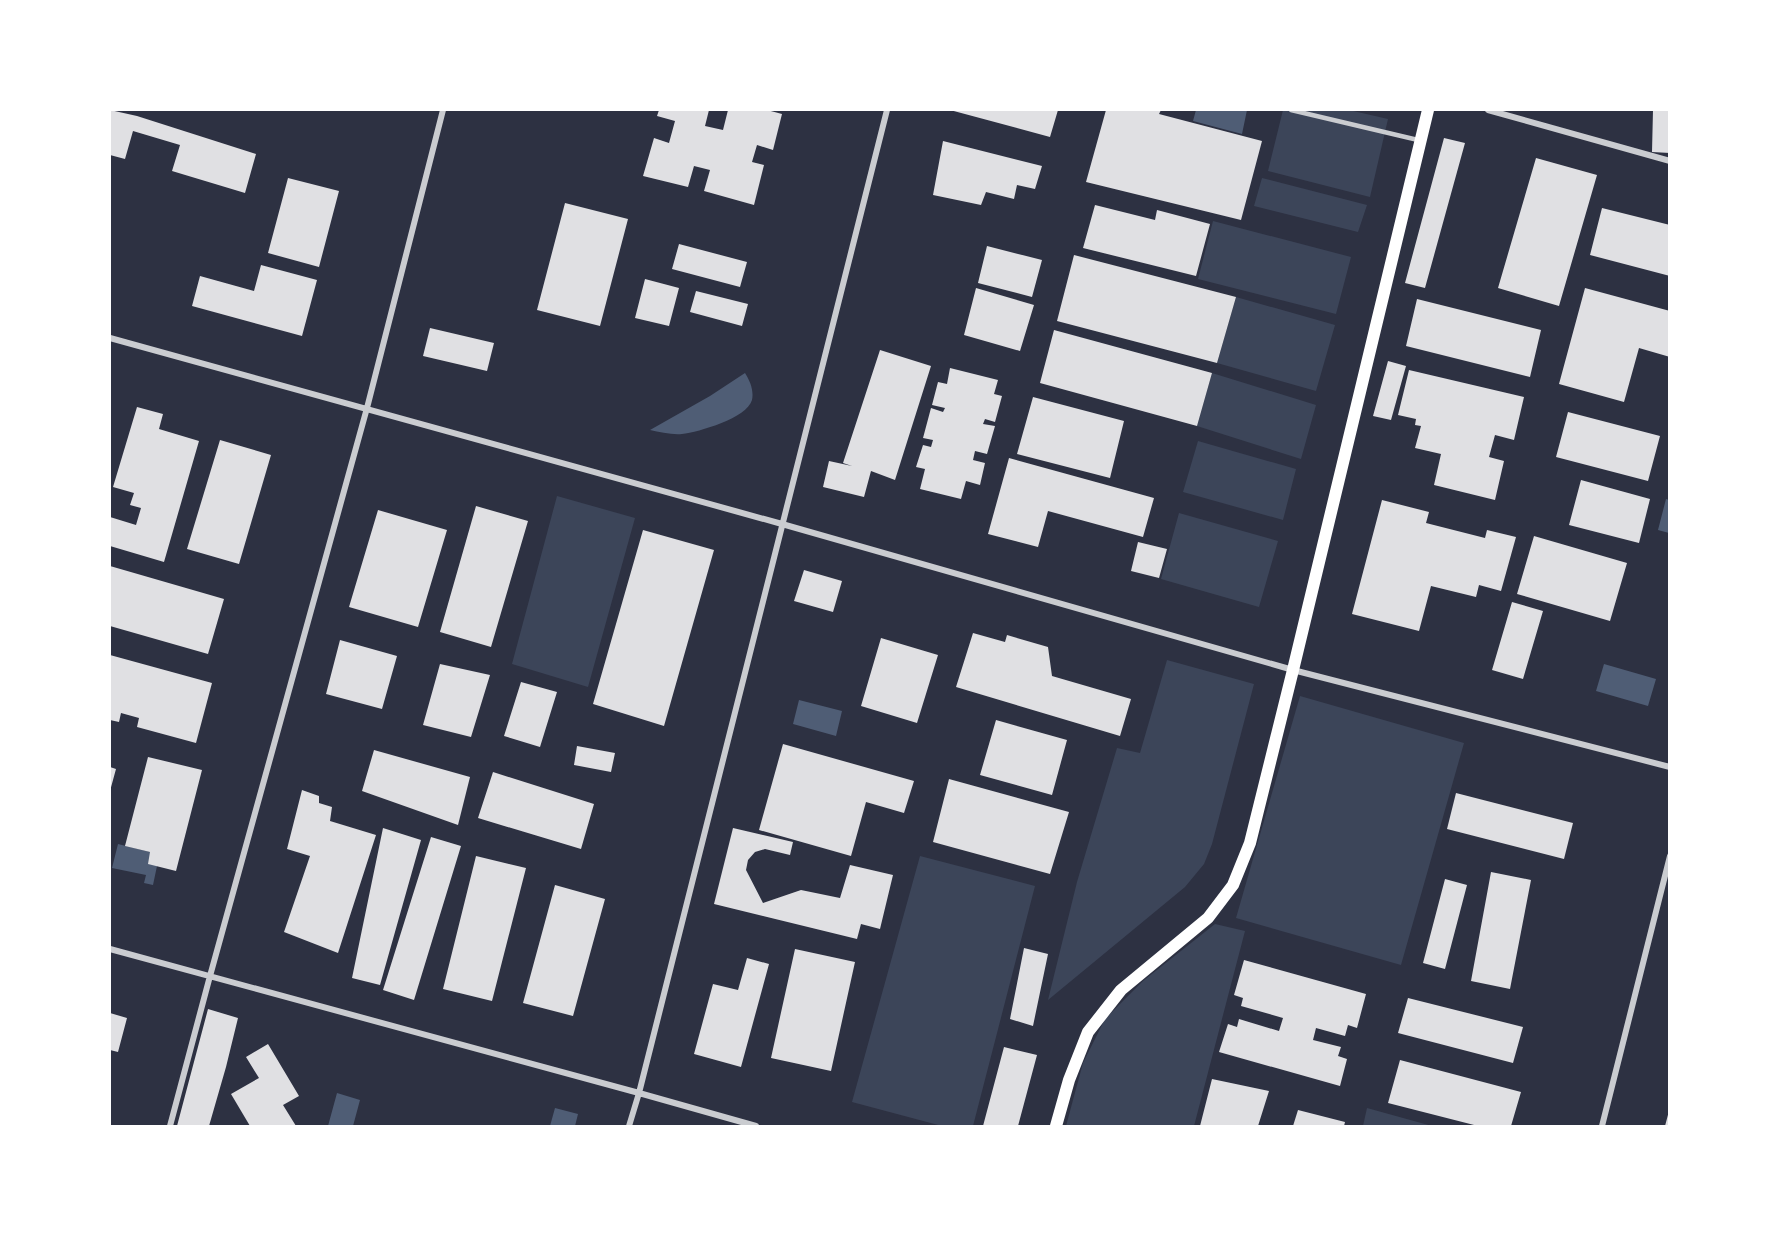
<svg xmlns="http://www.w3.org/2000/svg" width="1779" height="1236" viewBox="0 0 1779 1236" font-family="Arial,sans-serif">
  <style>
    .green { fill: #3c4559 }
    .water { fill: #4f5d75 }
    .building { fill: #e0e0e3 }
    .lines { fill: none; stroke-linecap: round; stroke-linejoin: round }
    .service { stroke: #caccd0; stroke-width: 4.5 }
    .minor { stroke: #caccd0; stroke-width: 6 }
    .secondary { stroke: #fff; stroke-width: 12 }
  </style>
  <rect width="100%" height="100%" fill="#2d3142"/>
  <path class="green" d="M 1283,110 L 1349,110 L 1388,119 L 1370,197 L 1268,171 Z
    M 1262,178 L 1367,205 L 1358,232 L 1254,206 Z
    M 1213,221 L 1351,257 L 1336,314 L 1198,279 Z
    M 1236,297 L 1335,325 L 1316,391 L 1217,363 Z
    M 1212,373 L 1316,405 L 1301,459 L 1197,426 Z
    M 1198,441 L 1296,469 L 1283,520 L 1183,492 Z
    M 557,496 L 635,518 L 588,687 L 512,664 Z
    M 1179,513 L 1278,541 L 1259,607 L 1161,579 Z
    M 1167,660 L 1254,684 L 1212,844 L 1204,864 L 1185,887 L 1048,1000 L 1077,882 L 1117,748 L 1140,753 Z
    M 1300,696 L 1464,743 L 1401,965 L 1236,918 Z
    M 920,856 L 1035,886 L 973,1126 L 942,1126 L 852,1102 Z
    M 1215,924 L 1245,931 L 1194,1126 L 1066,1126 L 1083,1063 L 1105,1019 L 1143,981 Z
    M 1367,1108 L 1432,1126 L 1363,1126 Z"/>
  <path class="water" d="M 1196,110 L 1247,110 L 1242,134 L 1193,121 Z
    M 745,373 C 750,381 754,390 752,400 C 747,418 699,432 682,434 C 672,435 660,432 650,430 L 710,396 Z
    M 1666,499 L 1669,500 L 1669,533 L 1658,530 Z
    M 1604,664 L 1656,679 L 1648,706 L 1596,691 Z
    M 799,700 L 842,711 L 836,736 L 793,724 Z
    M 118,844 L 150,852 L 157,866 L 153,885 L 144,883 L 146,875 L 112,868 Z
    M 337,1093 L 360,1100 L 353,1126 L 328,1126 Z
    M 555,1108 L 578,1114 L 575,1126 L 550,1126 Z"/>
  <path class="building" d="M 110,110 L 137,116 L 256,154 L 245,193 L 172,171 L 180,145 L 133,131 L 125,159 L 110,155 Z
    M 659,110 L 709,110 L 705,126 L 723,130 L 728,110 L 767,110 L 782,114 L 773,150 L 757,145 L 752,162 L 764,165 L 754,205 L 704,191 L 710,170 L 694,166 L 688,187 L 643,176 L 654,138 L 669,143 L 675,121 L 657,116 Z
    M 950,110 L 1058,110 L 1050,137 Z
    M 1106,110 L 1161,110 L 1159,114 L 1262,141 L 1241,220 L 1086,182 Z
    M 1653,110 L 1670,110 L 1670,153 L 1652,152 Z
    M 1444,138 L 1465,143 L 1425,288 L 1405,283 Z
    M 943,141 L 1042,166 L 1035,189 L 1017,185 L 1014,199 L 986,192 L 981,205 L 933,195 Z
    M 1536,158 L 1597,175 L 1559,306 L 1498,288 Z
    M 288,178 L 339,191 L 319,267 L 268,253 Z
    M 565,203 L 628,219 L 600,326 L 537,310 Z
    M 1095,205 L 1155,220 L 1157,210 L 1210,224 L 1196,276 L 1083,248 Z
    M 1602,208 L 1670,225 L 1670,276 L 1590,255 Z
    M 679,244 L 747,262 L 740,287 L 672,269 Z
    M 987,246 L 1042,260 L 1032,297 L 978,283 Z
    M 1074,255 L 1236,297 L 1217,363 L 1057,321 Z
    M 261,265 L 317,280 L 302,336 L 192,306 L 200,276 L 254,291 Z
    M 645,279 L 679,288 L 669,326 L 635,318 Z
    M 976,288 L 1034,305 L 1020,351 L 964,335 Z
    M 1585,288 L 1670,311 L 1670,357 L 1639,348 L 1624,402 L 1559,384 Z
    M 696,291 L 748,304 L 742,326 L 690,312 Z
    M 1417,299 L 1541,330 L 1530,377 L 1406,346 Z
    M 430,328 L 494,343 L 487,371 L 423,356 Z
    M 1054,330 L 1212,373 L 1197,426 L 1040,383 Z
    M 880,350 L 931,366 L 895,480 L 871,471 L 864,497 L 823,487 L 829,461 L 852,466 L 843,463 Z
    M 1388,361 L 1406,366 L 1391,420 L 1373,416 Z
    M 950,368 L 998,380 L 994,394 L 1002,396 L 995,422 L 985,419 L 983,424 L 995,426 L 987,454 L 975,451 L 973,460 L 985,463 L 980,485 L 966,481 L 961,499 L 920,489 L 925,469 L 916,467 L 923,445 L 931,447 L 933,440 L 923,438 L 931,408 L 943,412 L 945,408 L 932,405 L 938,382 L 947,384 Z
    M 1409,370 L 1524,397 L 1514,440 L 1495,435 L 1489,457 L 1504,461 L 1495,500 L 1434,485 L 1441,454 L 1415,448 L 1421,426 L 1415,425 L 1416,419 L 1398,415 Z
    M 1033,397 L 1124,421 L 1110,478 L 1017,454 Z
    M 137,407 L 163,414 L 159,429 L 199,441 L 164,562 L 110,546 L 110,517 L 136,525 L 141,508 L 130,505 L 134,493 L 113,487 Z
    M 1568,412 L 1660,436 L 1648,481 L 1556,457 Z
    M 220,440 L 271,455 L 239,564 L 187,549 Z
    M 1009,458 L 1154,498 L 1143,537 L 1048,511 L 1038,547 L 988,534 Z
    M 1581,480 L 1650,499 L 1639,543 L 1569,525 Z
    M 1382,500 L 1429,512 L 1426,523 L 1485,538 L 1487,530 L 1516,537 L 1501,591 L 1479,585 L 1476,597 L 1431,586 L 1419,631 L 1352,614 Z
    M 476,506 L 528,521 L 491,647 L 440,632 Z
    M 378,510 L 447,530 L 418,627 L 349,607 Z
    M 643,530 L 714,550 L 664,726 L 593,704 Z
    M 1534,536 L 1627,563 L 1610,621 L 1517,594 Z
    M 1138,542 L 1167,549 L 1159,578 L 1131,571 Z
    M 110,566 L 224,599 L 208,654 L 110,626 Z
    M 804,570 L 842,581 L 833,612 L 794,601 Z
    M 1512,602 L 1543,611 L 1523,679 L 1492,670 Z
    M 973,633 L 1005,642 L 1007,635 L 1048,647 L 1052,676 L 1131,699 L 1120,736 L 956,687 Z
    M 881,638 L 938,655 L 917,723 L 861,706 Z
    M 340,640 L 397,656 L 382,709 L 326,694 Z
    M 110,655 L 212,683 L 196,743 L 137,727 L 139,718 L 121,713 L 119,722 L 110,720 Z
    M 440,664 L 490,675 L 471,737 L 423,725 Z
    M 521,682 L 557,692 L 540,747 L 504,736 Z
    M 996,720 L 1067,740 L 1052,795 L 980,775 Z
    M 783,744 L 914,781 L 904,813 L 866,802 L 851,856 L 759,830 Z
    M 577,746 L 615,753 L 611,772 L 574,765 Z
    M 374,750 L 470,777 L 458,825 L 362,791 Z
    M 148,757 L 202,770 L 176,871 L 148,864 L 150,852 L 125,846 Z
    M 110,767 L 116,769 L 110,791 Z
    M 493,772 L 594,804 L 581,849 L 478,818 Z
    M 949,779 L 1069,812 L 1050,874 L 933,842 Z
    M 302,790 L 319,796 L 319,803 L 332,807 L 330,821 L 376,835 L 338,953 L 284,932 L 310,856 L 287,849 Z
    M 1456,793 L 1573,823 L 1564,859 L 1447,829 Z
    M 383,828 L 421,840 L 380,985 L 352,978 Z
    M 733,828 L 793,842 L 790,855 L 765,849 L 755,852 L 748,860 L 746,870 L 763,903 L 801,890 L 840,898 L 850,865 L 893,875 L 880,929 L 861,924 L 857,939 L 714,904 Z
    M 431,837 L 461,846 L 414,1000 L 383,990 Z
    M 476,856 L 526,868 L 492,1001 L 443,989 Z
    M 1491,872 L 1531,880 L 1510,989 L 1471,981 Z
    M 1445,879 L 1467,885 L 1445,969 L 1423,963 Z
    M 555,885 L 605,899 L 573,1016 L 523,1003 Z
    M 1024,948 L 1048,954 L 1033,1026 L 1010,1019 Z
    M 795,949 L 855,962 L 831,1071 L 771,1058 Z
    M 747,958 L 769,964 L 741,1067 L 694,1054 L 713,984 L 738,990 Z
    M 1244,960 L 1366,994 L 1357,1028 L 1348,1025 L 1345,1036 L 1316,1028 L 1313,1040 L 1341,1047 L 1338,1056 L 1347,1059 L 1340,1086 L 1219,1052 L 1228,1024 L 1237,1027 L 1239,1019 L 1279,1031 L 1283,1018 L 1241,1006 L 1243,998 L 1234,995 Z
    M 1408,998 L 1523,1027 L 1513,1063 L 1398,1033 Z
    M 208,1009 L 238,1018 L 226,1067 L 209,1126 L 177,1126 Z
    M 110,1013 L 127,1018 L 118,1052 L 110,1050 Z
    M 268,1044 L 299,1096 L 283,1105 L 296,1126 L 250,1126 L 231,1094 L 259,1078 L 246,1057 Z
    M 1004,1047 L 1037,1055 L 1018,1126 L 983,1126 Z
    M 1400,1060 L 1521,1092 L 1511,1126 L 1478,1126 L 1388,1103 Z
    M 1212,1079 L 1269,1091 L 1258,1126 L 1200,1126 Z
    M 1298,1110 L 1345,1122 L 1344,1126 L 1293,1126 Z
    M 1669,1111 L 1670,1126 L 1665,1126 Z"/>
  <g class="lines">
    <path class="service" d="M 1291,110 L 1418,140"/>
    <path class="minor" d="M 1488,110 L 1670,161
      M 110,338 L 782,524 L 1293,670 L 1670,767
      M 110,949 L 639,1093 L 756,1126
      M 170,1126 L 210,976 L 367,408 L 443,110
      M 629,1126 L 639,1093 L 887,110
      M 1602,1126 L 1670,856"/>
    <path class="secondary" d="M 1056,1126 L 1069,1080 L 1088,1032 L 1121,990 L 1208,918 L 1233,885 L 1250,843 L 1293,670 L 1428,110"/>
  </g>
  <rect width="1779" height="1236" fill="none" stroke="#ffffff" stroke-width="222"/>
</svg>
